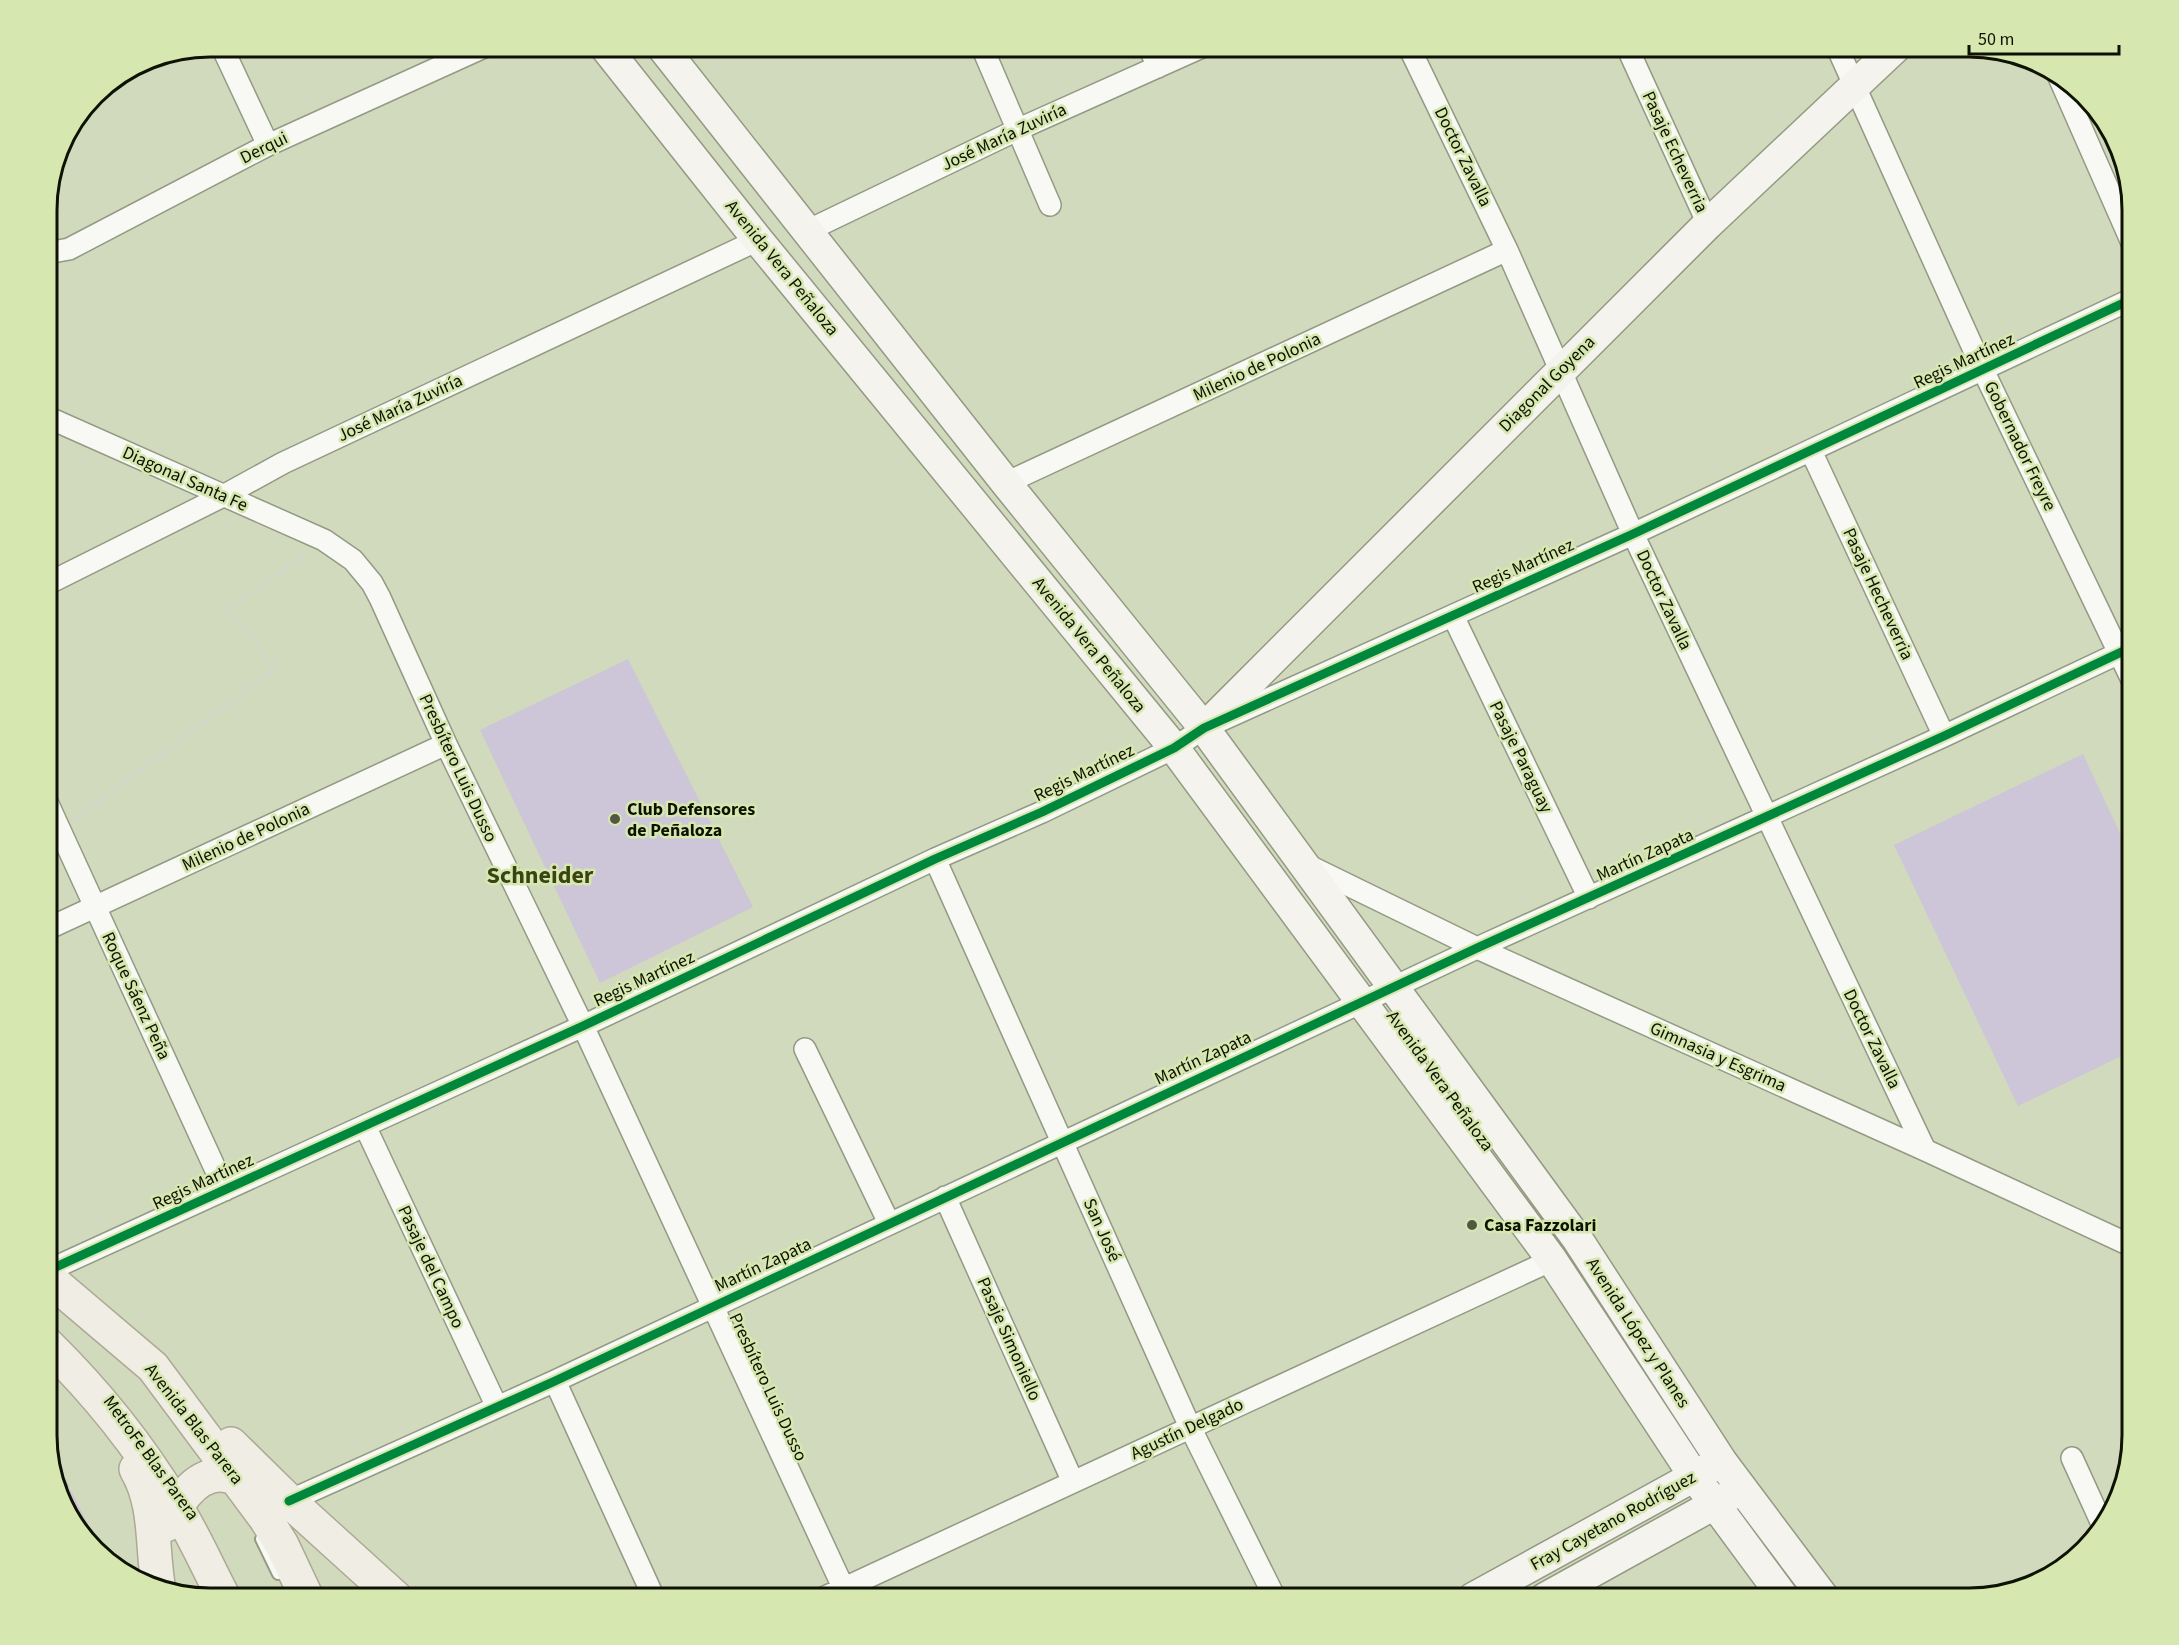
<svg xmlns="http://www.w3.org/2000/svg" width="2179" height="1645" viewBox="0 0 2179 1645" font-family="'Source Sans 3',sans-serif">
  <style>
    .green { fill: #cdc5d8 }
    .cemetery { fill: url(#cemetery-stones) }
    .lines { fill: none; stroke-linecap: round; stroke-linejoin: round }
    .lane-casing { stroke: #939a83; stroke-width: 14 }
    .street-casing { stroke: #939a83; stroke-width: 24 }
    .secondary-casing { stroke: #939a83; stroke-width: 33 }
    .primary-casing { stroke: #ada995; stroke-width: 36 }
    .path { stroke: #d3d5cc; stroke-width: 4; stroke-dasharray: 4.5 4.5; stroke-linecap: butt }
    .lane { stroke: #f8f9f5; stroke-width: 10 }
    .street { stroke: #f8f9f5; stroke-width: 21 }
    .secondary { stroke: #f4f3ed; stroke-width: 30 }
    .primary { stroke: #f0ede4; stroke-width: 33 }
    .cycleway-casing { stroke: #d7e7b0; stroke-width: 13 }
    .cycleway { stroke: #00873e; stroke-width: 9 }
    .poi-dot { fill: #535843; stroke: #d7e7b0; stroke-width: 2 }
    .labels { text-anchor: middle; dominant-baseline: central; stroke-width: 5; stroke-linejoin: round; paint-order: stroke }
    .street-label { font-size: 18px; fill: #0e1202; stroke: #d7e7b0 }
    .poi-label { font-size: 18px; font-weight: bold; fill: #0e1202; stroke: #d7e7b0; text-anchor: start }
    .district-label { font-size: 24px; font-weight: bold; fill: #394412; stroke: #d7e7b0 }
    .rim { fill: none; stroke: #0e1202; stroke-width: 3 }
  </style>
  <defs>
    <pattern id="cemetery-stones" width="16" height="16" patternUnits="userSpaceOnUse" patternTransform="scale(1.5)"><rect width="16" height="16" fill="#cdc5d8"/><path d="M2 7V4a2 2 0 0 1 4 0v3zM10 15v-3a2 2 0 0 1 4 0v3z" fill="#afa8b8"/></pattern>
  </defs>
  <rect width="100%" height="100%" fill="#d2dabd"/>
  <path class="green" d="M 628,659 L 753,907 L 600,983 L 480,730 Z
    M 2083,754 L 2132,859 L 2132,1051 L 2018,1106 L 1894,845 Z"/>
  <path class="cemetery" d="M 47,1443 L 105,1558 L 64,1508 Z"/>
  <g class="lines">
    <defs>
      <path id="lane" d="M 261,1539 L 278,1574"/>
      <path id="street" d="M 222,47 L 268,145
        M 982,47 L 1050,205
        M 1149,47 L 1158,67
        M 1409,47 L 1507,250 L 1633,534 L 1925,1150
        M 1627,47 L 1708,224
        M 1837,47 L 1983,370 L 2132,680
        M 2058,75 L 2132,243
        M 807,231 L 1019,129 L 1202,47
        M 47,253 L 69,249 L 268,145 L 484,47
        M 47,417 L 324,540 L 353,560 L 372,583 L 380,598 L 446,744 L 583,1026 L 848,1598
        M 1811,451 L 1944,736
        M 1006,483 L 1507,250
        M 47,584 L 223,496 L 283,463 L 758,240
        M 1453,616 L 1589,898
        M 47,802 L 225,1190
        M 935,859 L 1190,1427 L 1275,1598
        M 1305,864 L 1477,948 L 1925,1150 L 2132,1246
        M 47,929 L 446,744
        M 805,1049 L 889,1223
        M 365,1126 L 497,1407
        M 945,1197 L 1073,1482
        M 47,1271 L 583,1026 L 935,859 L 1042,812 L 1174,748 L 1204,728 L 1633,534 L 2132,299
        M 555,1381 L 654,1598
        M 2072,1458 L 2103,1526
        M 289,1501 L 555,1381 L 1477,948 L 1944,736 L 2132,647
        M 823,1598 L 1552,1260"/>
      <path id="secondary" d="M 605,47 L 758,240 L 1174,748 L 1552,1260 L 1694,1476 L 1784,1598
        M 662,47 L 1006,483 L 1204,728 L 1578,1240 L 1722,1462 L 1824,1598
        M 1204,728 L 1708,224 L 1896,47
        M 1473,1598 L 1711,1467
        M 1545,1598 L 1731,1495"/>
      <path id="primary" d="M 47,1277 L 153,1367 L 266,1519 L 282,1545 L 307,1598
        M 47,1344 C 95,1391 140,1447 175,1505 C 194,1535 208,1568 224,1598
        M 231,1444 L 289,1501 L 396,1598
        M 136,1469 C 158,1506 151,1550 159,1590
        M 166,1525 C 176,1506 193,1475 220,1475 C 230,1475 242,1480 252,1484"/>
    </defs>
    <use href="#lane" class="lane-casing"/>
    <use href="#street" class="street-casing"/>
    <use href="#secondary" class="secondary-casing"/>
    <use href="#primary" class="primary-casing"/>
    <path class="path" d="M 74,819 L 275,669 L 228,609 L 307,553"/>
    <use href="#lane" class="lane"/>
    <use href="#street" class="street"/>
    <use href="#secondary" class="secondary"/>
    <use href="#primary" class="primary"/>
    <defs>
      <path id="cycleway" d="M 47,1271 L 583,1026 L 935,859 L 1042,812 L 1174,748 L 1204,728 L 1633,534 L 2132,299
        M 289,1501 L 555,1381 L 1477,948 L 1944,736 L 2132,647"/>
    </defs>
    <use href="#cycleway" class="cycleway-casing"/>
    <use href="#cycleway" class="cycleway"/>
  </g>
  <g class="poi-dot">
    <circle cx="615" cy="819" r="6"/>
    <circle cx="1472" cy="1225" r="6"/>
  </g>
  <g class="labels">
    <g class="street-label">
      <text transform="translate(1004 137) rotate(-25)">José María Zuviría</text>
      <text transform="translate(264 148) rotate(-26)">Derqui</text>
      <text transform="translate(1675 152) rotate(65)">Pasaje Echeverria</text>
      <text transform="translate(1463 157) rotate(64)">Doctor Zavalla</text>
      <text transform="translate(782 268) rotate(51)">Avenida Vera Peñaloza</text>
      <text transform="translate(1964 361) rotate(-25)">Regis Martínez</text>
      <text transform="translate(1257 367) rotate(-25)">Milenio de Polonia</text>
      <text transform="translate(1547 384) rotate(-45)">Diagonal Goyena</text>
      <text transform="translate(400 408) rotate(-25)">José María Zuviría</text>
      <text transform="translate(2020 446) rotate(64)">Gobernador Freyre</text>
      <text transform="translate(185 479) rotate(24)">Diagonal Santa Fe</text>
      <text transform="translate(1523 566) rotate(-24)">Regis Martínez</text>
      <text transform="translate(1878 594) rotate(65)">Pasaje Hecheverria</text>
      <text transform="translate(1664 600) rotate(65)">Doctor Zavalla</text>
      <text transform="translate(1089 645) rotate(51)">Avenida Vera Peñaloza</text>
      <text transform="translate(1521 757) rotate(64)">Pasaje Paraguay</text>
      <text transform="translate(458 768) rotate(65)">Presbítero Luis Dusso</text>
      <text transform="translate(1084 773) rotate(-26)">Regis Martínez</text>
      <text transform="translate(246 837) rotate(-25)">Milenio de Polonia</text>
      <text transform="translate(1645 855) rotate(-24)">Martín Zapata</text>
      <text transform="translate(644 979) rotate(-25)">Regis Martínez</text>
      <text transform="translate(136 996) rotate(65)">Roque Sáenz Peña</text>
      <text transform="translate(1872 1039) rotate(64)">Doctor Zavalla</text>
      <text transform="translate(1718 1057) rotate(24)">Gimnasia y Esgrima</text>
      <text transform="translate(1203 1058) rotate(-25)">Martín Zapata</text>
      <text transform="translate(1440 1081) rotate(54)">Avenida Vera Peñaloza</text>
      <text transform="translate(203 1182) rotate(-25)">Regis Martínez</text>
      <text transform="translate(1102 1230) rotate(66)">San José</text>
      <text transform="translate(763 1265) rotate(-25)">Martín Zapata</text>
      <text transform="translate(431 1267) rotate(65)">Pasaje del Campo</text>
      <text transform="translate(1638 1333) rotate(57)">Avenida López y Planes</text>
      <text transform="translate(1009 1339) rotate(66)">Pasaje Simoniello</text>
      <text transform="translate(768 1387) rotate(65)">Presbítero Luis Dusso</text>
      <text transform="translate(194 1424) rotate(52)">Avenida Blas Parera</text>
      <text transform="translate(1187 1429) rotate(-25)">Agustín Delgado</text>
      <text transform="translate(151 1458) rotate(54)">MetroFe Blas Parera</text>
      <text transform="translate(1613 1521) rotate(-29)">Fray Cayetano Rodríguez</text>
    </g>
    <g class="poi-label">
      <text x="627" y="809">Club Defensores<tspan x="627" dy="21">de Peñaloza</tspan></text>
      <text x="1484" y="1225">Casa Fazzolari</text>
    </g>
    <g class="district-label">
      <text x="540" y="875">Schneider</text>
    </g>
  </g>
  <path d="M0 0H2179V1645H0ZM210 57H1969A153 153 0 0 1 2122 210V1435A153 153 0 0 1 1969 1588H210A153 153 0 0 1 57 1435V210A153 153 0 0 1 210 57Z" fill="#d7e7b0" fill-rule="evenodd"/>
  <path class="rim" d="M210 57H1969A153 153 0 0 1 2122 210V1435A153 153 0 0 1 1969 1588H210A153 153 0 0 1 57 1435V210A153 153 0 0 1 210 57Z"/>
  <path d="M1969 45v9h150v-9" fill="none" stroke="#0e1202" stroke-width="3"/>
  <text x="1978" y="45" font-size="18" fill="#0e1202" stroke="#d7e7b0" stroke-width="4.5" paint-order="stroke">50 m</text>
</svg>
